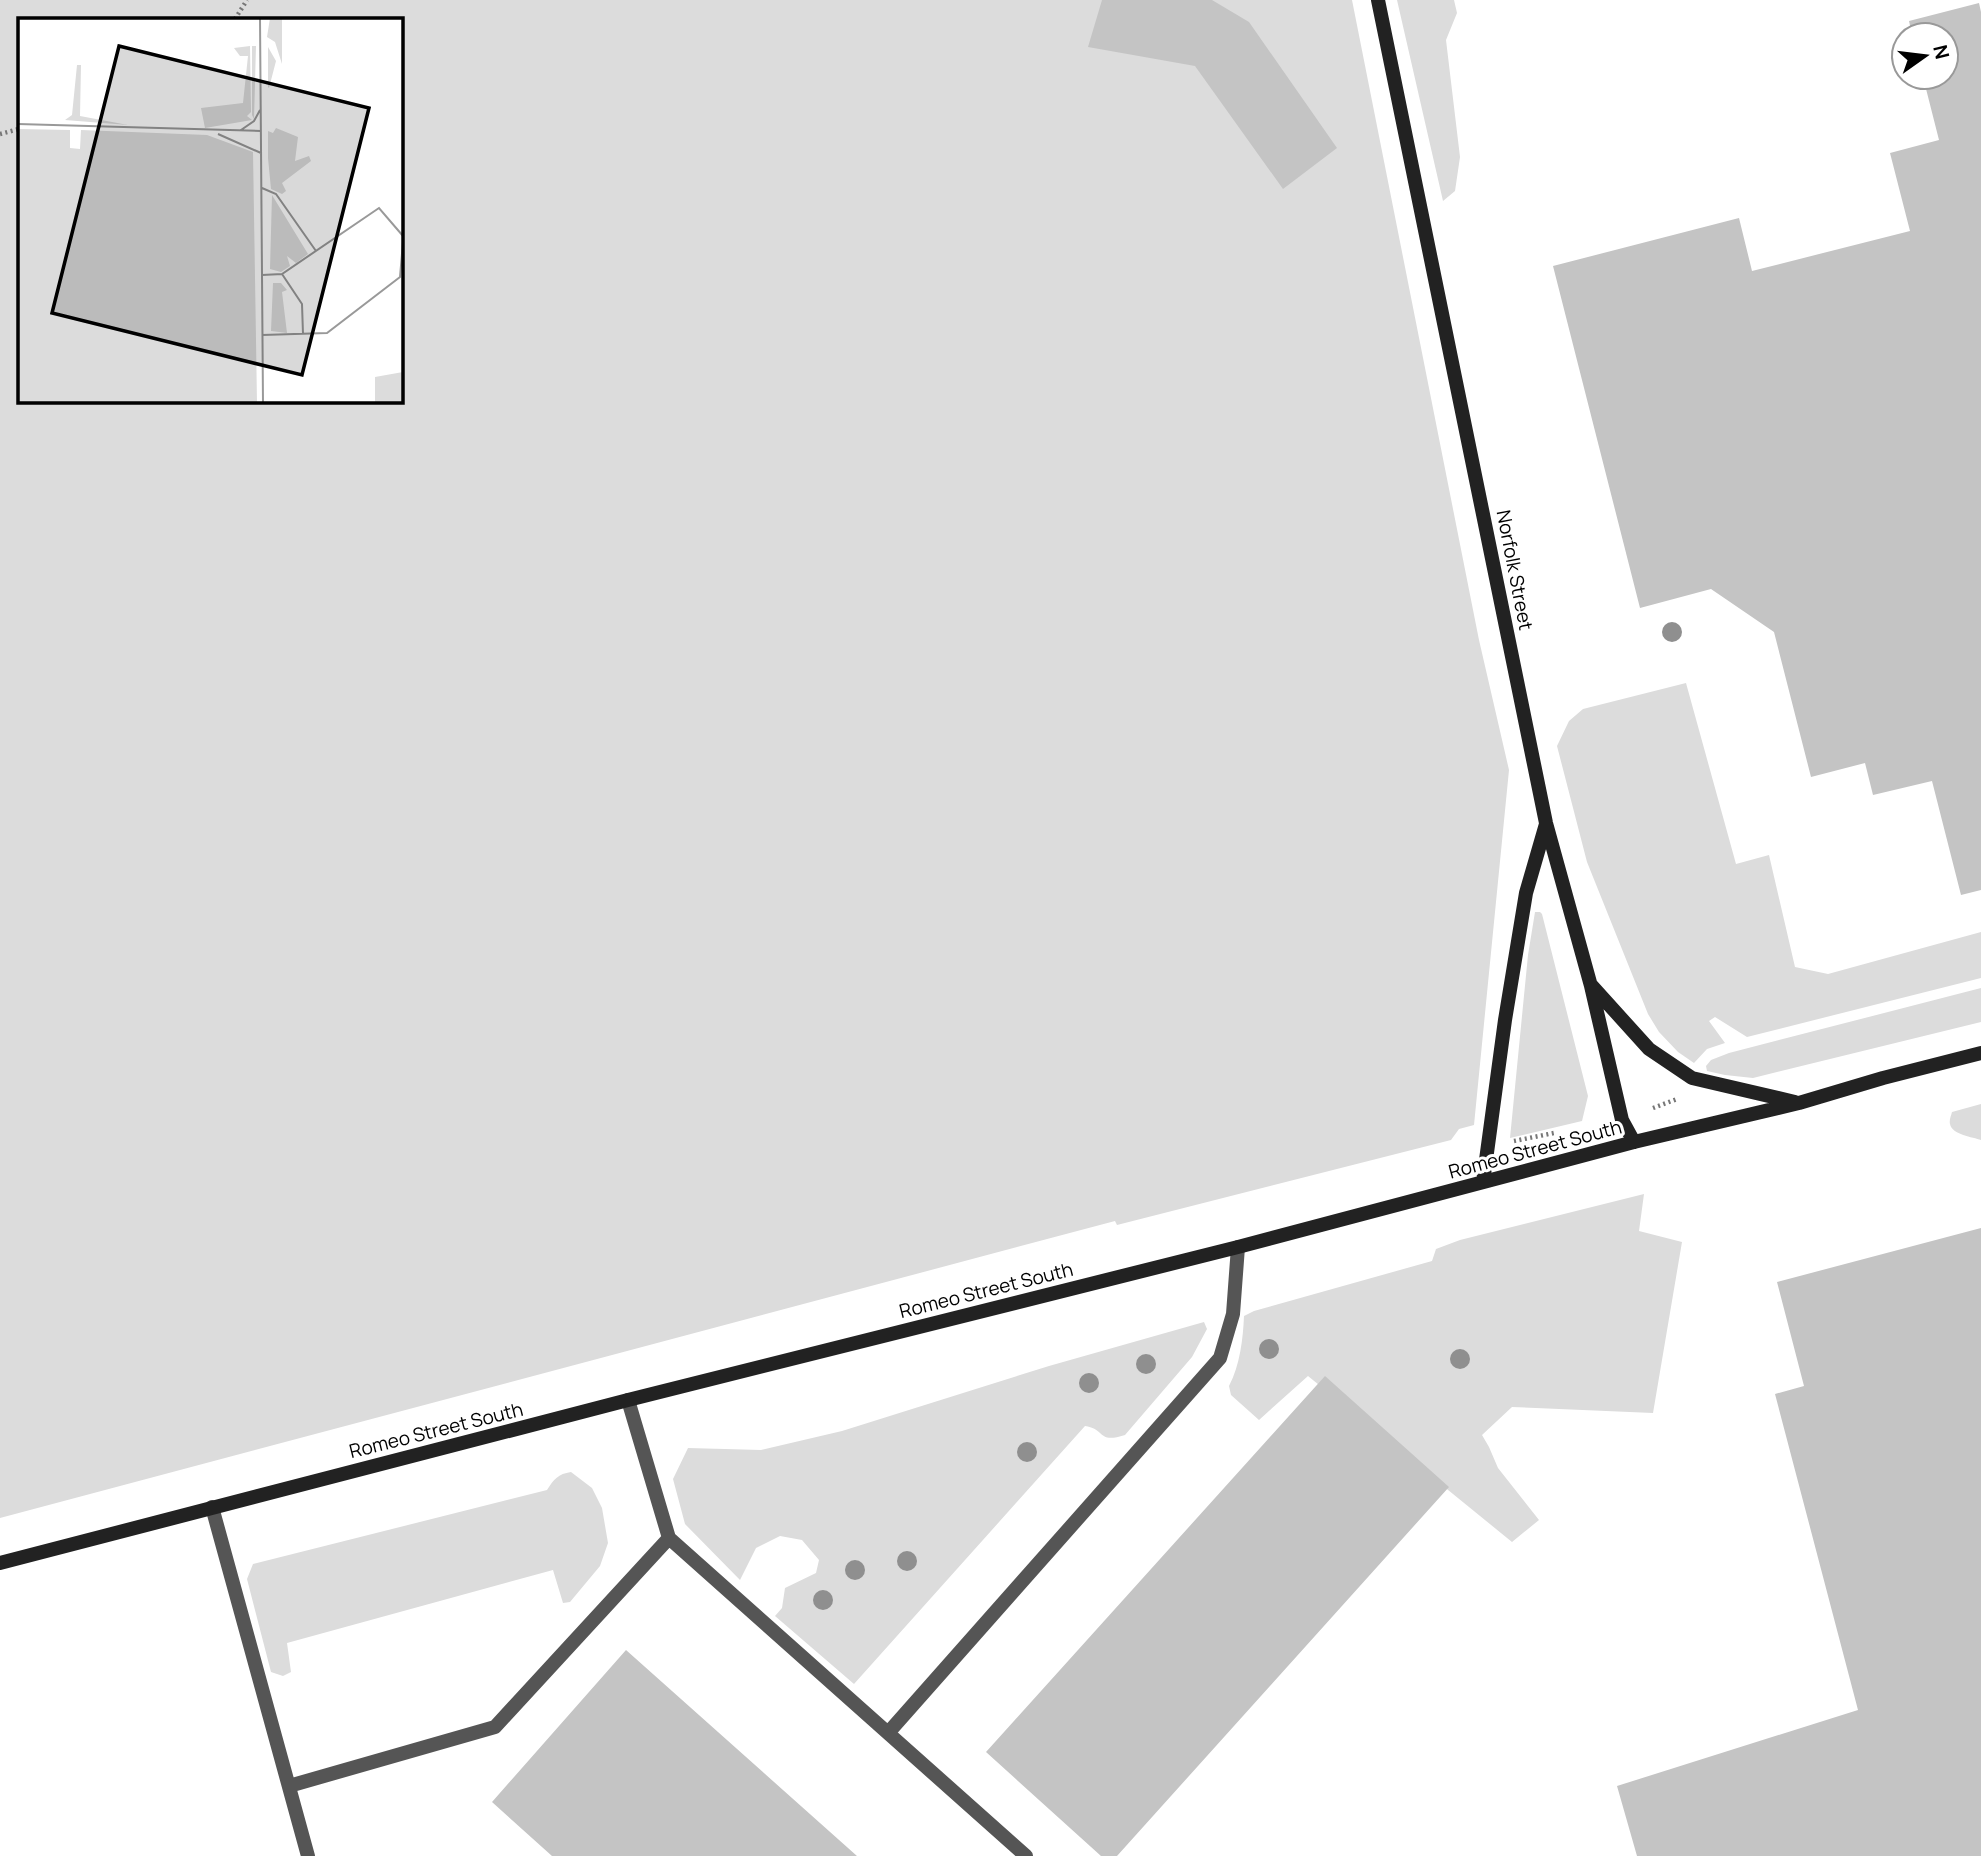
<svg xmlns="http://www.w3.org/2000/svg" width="1981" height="1856" viewBox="0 0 1981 1856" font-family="Manrope,sans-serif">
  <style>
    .green { fill: #dcdcdc; fill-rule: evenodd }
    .building { fill: #c4c4c4 }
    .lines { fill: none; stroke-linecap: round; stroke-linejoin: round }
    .path { stroke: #777; stroke-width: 4.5; stroke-dasharray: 2 3.5; stroke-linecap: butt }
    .lane { stroke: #555; stroke-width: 14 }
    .secondary { stroke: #222; stroke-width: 14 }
    .tree { fill: #8f8f8f }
    .labels { text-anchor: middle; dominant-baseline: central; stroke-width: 6; stroke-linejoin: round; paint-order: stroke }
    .street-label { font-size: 19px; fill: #000; stroke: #fff }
    .inset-road { fill: none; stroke: #999; stroke-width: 2 }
    .view { fill: #000; fill-opacity: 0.15; stroke: #000; stroke-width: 3.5 }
    .inset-edge { fill: none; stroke: #000; stroke-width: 3.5 }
  </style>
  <rect width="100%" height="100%" fill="#fff"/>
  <path class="green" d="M 0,0 L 1352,0 L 1479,640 L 1509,770 L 1474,1125 L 1459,1129 L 1451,1140 L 1117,1225 L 1115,1221 L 0,1518 ZM 19,19 L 401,19 L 401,401 L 19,401 Z
    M 1397,0 L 1454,0 L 1457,13 L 1446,40 L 1460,157 L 1455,191 L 1443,201 Z
    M 1686,683 L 1736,864 L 1769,855 L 1795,967 L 1828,974 L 1981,932 L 1981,978 L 1747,1037 L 1715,1017 L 1709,1021 L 1725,1043 L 1707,1049 L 1694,1063 L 1678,1052 L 1659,1032 L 1648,1014 L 1587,862 L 1557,746 L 1569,721 L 1583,709 Z
    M 1535,912 L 1540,912 L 1542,914 L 1588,1096 L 1582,1121 L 1510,1138 L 1528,955 Z
    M 1981,988 L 1981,1022 L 1753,1078 L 1725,1075 L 1707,1071 L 1706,1066 L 1711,1060 L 1729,1053 Z
    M 1981,1104 L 1981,1140 C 1973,1137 1952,1135 1950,1124 C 1949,1120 1951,1116 1952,1112 Z
    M 1644,1194 L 1639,1231 L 1682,1242 L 1653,1413 L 1512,1407 L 1482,1435 L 1489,1447 L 1498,1468 L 1539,1520 L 1512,1542 L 1308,1376 L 1259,1420 L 1231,1395 L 1229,1386 C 1240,1365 1243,1339 1244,1316 L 1254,1311 L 1432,1261 L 1436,1249 L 1460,1240 Z
    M 1204,1322 L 1207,1329 L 1192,1357 L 1125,1435 C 1097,1444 1106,1429 1085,1426 L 854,1684 L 775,1616 L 782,1608 L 785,1588 L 816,1573 L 819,1560 L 802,1540 L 780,1536 L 756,1548 L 740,1580 L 685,1524 L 673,1479 L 688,1448 L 761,1450 L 842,1431 L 1049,1366 Z
    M 571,1472 L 592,1488 L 602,1508 L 608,1543 L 600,1566 L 570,1602 L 563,1603 L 553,1570 L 287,1643 L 291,1672 L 283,1676 L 271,1672 L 247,1579 L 253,1564 L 547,1490 C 554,1479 558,1474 571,1472 Z"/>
  <path class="building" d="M 1102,0 L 1212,0 L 1249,22 L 1337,148 L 1283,189 L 1195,66 L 1088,47 Z
    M 1979,3 L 1981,12 L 1981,890 L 1961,895 L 1932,781 L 1873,795 L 1865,763 L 1811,777 L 1774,632 L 1711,589 L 1640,608 L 1553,266 L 1739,218 L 1752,271 L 1910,231 L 1890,153 L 1939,140 L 1923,77 L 1946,77 L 1946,35 L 1912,35 L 1909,21 Z
    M 1981,1228 L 1981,1856 L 1637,1856 L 1617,1786 L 1858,1710 L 1775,1394 L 1804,1386 L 1777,1282 Z
    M 1325,1376 L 1449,1487 L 1117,1856 L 1101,1856 L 986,1752 Z
    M 626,1650 L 857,1856 L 552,1856 L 492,1802 Z"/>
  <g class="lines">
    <path class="path" d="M 235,19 L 247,0
      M 0,134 L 19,129
      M 1653,1108 L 1677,1099
      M 1514,1141 L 1554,1133"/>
    <path class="lane" d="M 628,1400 L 669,1538 L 1026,1856
      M 212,1507 L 308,1856
      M 888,1733 L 1220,1358 L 1233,1314 L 1238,1247
      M 289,1786 L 495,1727 L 669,1538"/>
    <path class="secondary" d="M 1378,0 L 1546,823 L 1591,986 L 1622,1120 L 1634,1142
      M 1592,986 L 1649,1049 L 1692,1078 L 1795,1102
      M 1483,1182 L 1505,1020 L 1526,893 L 1546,824
      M 0,1563 L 628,1400 L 1238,1247 L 1634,1142 L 1799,1103 L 1883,1078 L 1981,1053"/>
  </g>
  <g class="tree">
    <circle cx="1672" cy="632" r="10"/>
    <circle cx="1269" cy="1349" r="10"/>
    <circle cx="1460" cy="1359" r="10"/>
    <circle cx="1146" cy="1364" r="10"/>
    <circle cx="1089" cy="1383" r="10"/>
    <circle cx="1027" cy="1452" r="10"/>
    <circle cx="907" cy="1561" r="10"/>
    <circle cx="855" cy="1570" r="10"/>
    <circle cx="823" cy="1600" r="10"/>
  </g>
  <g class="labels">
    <g class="street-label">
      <text transform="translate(1515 570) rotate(79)">Norfolk Street</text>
      <text transform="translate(1535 1149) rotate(-15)">Romeo Street South</text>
      <text transform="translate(986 1290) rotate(-14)">Romeo Street South</text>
      <text transform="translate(436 1430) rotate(-14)">Romeo Street South</text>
    </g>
  </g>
  <g transform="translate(18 18)">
    <rect width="385" height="385" fill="#fff"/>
    <path d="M 252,0 L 264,1 L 264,46 L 257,24 L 249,19 ZM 232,28 L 233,94 L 229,98 L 234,102 L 187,110 L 183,90 L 225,85 L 230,38 L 222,38 L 216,30 ZM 234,28 L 238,28 L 236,101 L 234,97 ZM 250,29 L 258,43 L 251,70 L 250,69 ZM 59,47 L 63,47 L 62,98 L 110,107 L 47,102 L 54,97 ZM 258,110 L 280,119 L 277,143 L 291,138 L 293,143 L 264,165 L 268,173 L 264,176 L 253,171 L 250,140 L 250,113 L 255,115 ZM 0,111 L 52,112 L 52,130 L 62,131 L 63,112 L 189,117 L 235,134 L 239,385 L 0,385 ZM 254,177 L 290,236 L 278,245 L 269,238 L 272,248 L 263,254 L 252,251 ZM 255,265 L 263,265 L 269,272 L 264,274 L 269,315 L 253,313 ZM 385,354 L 385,385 L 357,385 L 357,359 Z" fill="#dcdcdc"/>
    <path class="inset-road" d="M 242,0 L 245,385M 0,106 L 243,113M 223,112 L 236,103 L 242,92M 200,116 L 243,135M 244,170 L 258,176 L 298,233M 264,256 L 284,286 L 285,316M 244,257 L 264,256 L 361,190 L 385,218M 244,317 L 309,315 L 382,259 L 385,224"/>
    <path class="view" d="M 101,28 L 351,90 L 284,357 L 34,295 Z"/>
    <rect width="385" height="385" class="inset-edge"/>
  </g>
  <g transform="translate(1925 56) rotate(76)"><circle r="33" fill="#ffffff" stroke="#999999" stroke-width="2"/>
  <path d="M0-5L12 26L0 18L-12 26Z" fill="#000000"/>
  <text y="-10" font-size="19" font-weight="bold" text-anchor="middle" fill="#000000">N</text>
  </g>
</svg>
